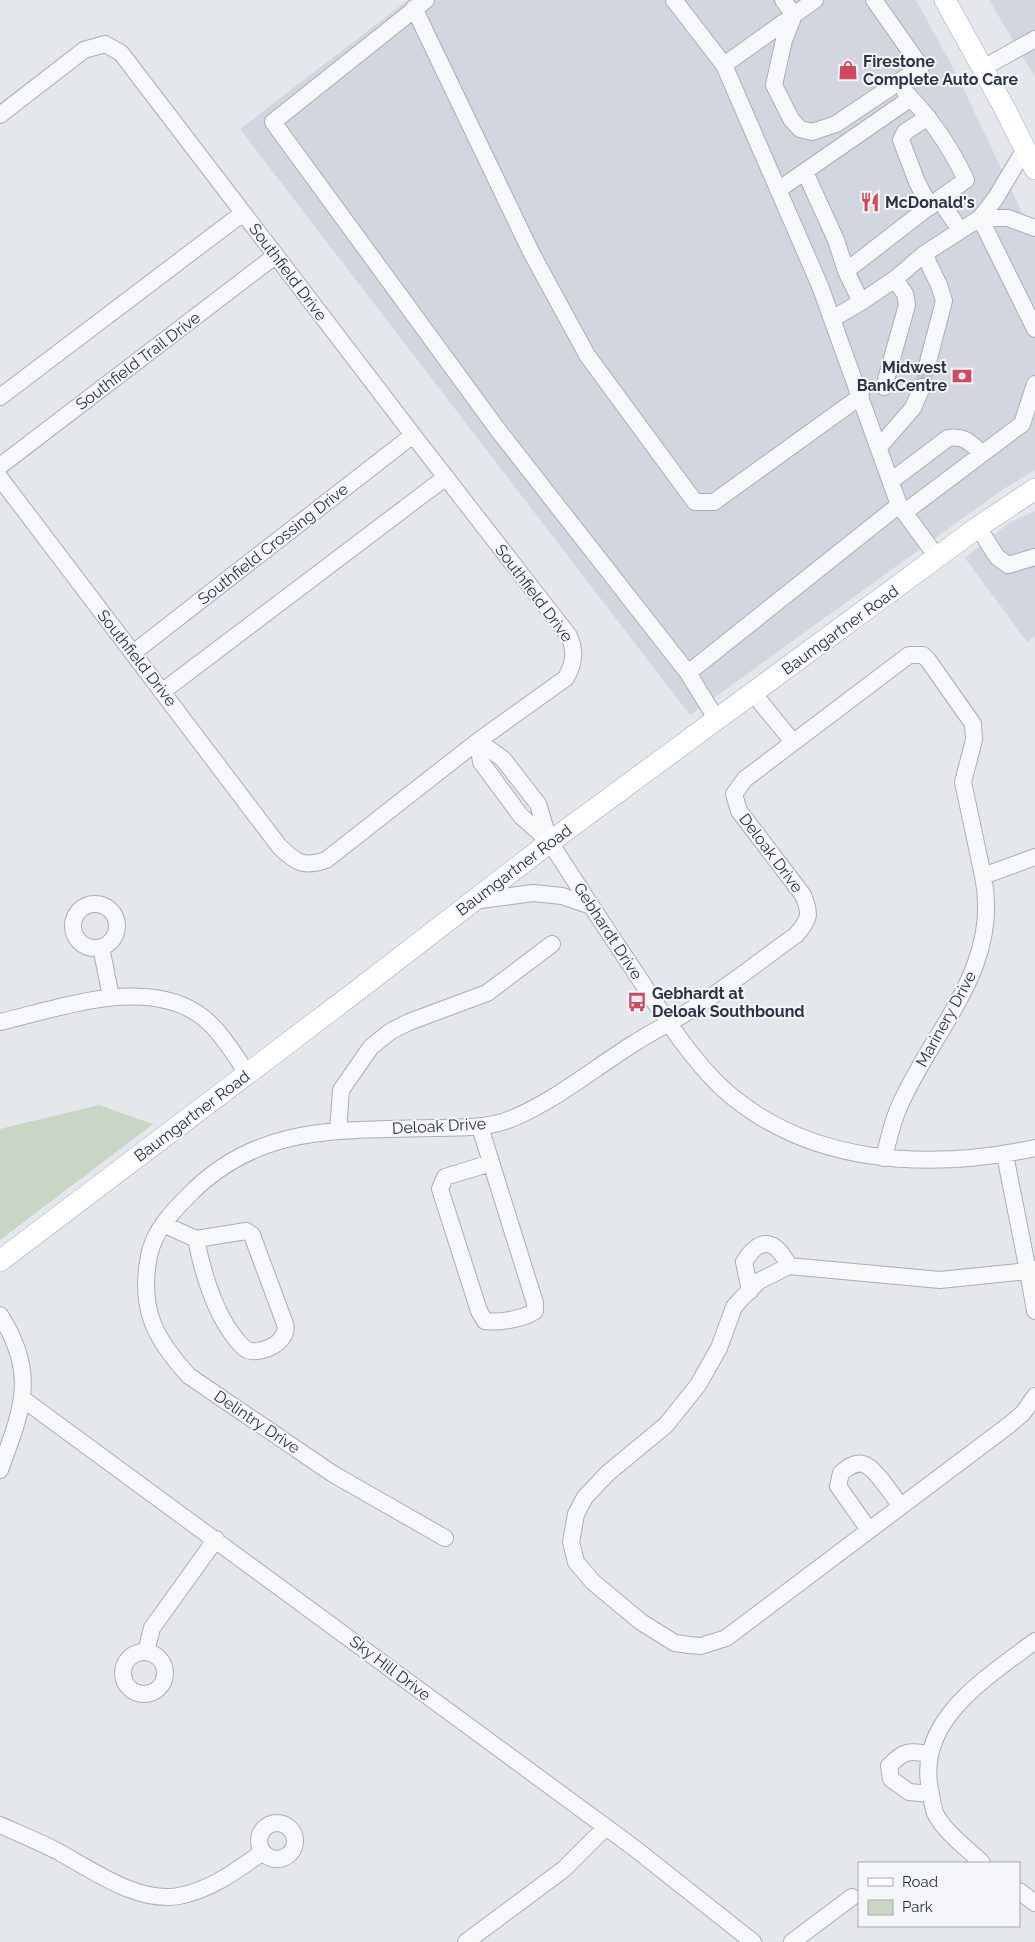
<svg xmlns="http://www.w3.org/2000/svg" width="1035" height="1942" viewBox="0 0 1035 1942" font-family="Raleway,sans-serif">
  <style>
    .built { fill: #d2d6de }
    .green { fill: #c9d6c5 }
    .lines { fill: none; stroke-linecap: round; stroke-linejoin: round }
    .minor-tunnel { stroke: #bfc3cb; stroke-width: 16; stroke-dasharray: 16 8; stroke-linecap: butt }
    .minor-casing { stroke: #a9aeb7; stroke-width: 18 }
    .major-casing { stroke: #a3abb8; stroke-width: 22 }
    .minor { stroke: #f7f8fa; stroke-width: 16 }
    .major { stroke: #fff; stroke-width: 21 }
    .labels { text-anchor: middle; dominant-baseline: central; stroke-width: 4; stroke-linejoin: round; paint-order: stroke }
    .poi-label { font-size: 16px; font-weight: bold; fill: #2b3445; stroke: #f4f6f9; text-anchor: start }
    .street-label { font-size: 16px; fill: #2b3445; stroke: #f4f6f9 }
  </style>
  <rect width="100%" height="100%" fill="#e4e7ec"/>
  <path class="built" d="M 408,0 L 916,0 L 956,73 L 1035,240 L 1035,470 L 1002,490 L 690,715 L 240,129 Z
    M 989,0 L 1035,0 L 1035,77 Z
    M 1035,511 L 1035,636 L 1027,642 L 965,558 L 1009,523 Z"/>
  <path class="green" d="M 99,1105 L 153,1124 L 0,1240 L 0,1129 Z"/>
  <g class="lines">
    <path class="minor-tunnel" d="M 922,387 L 928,362"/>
    <defs>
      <path id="minor" d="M 426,0 L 273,122 L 498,430 L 688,673 L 717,720
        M 674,0 L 724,65 L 820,286 L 899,505 L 937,557
        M 783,0 L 794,15 L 784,40 L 774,85 L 791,119 L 800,129 L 812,132 L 836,124 L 921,67 L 874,0
        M 414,8 L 532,254 L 587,355 L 695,502 L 714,502 L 861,396
        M 724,65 L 815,0
        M 983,68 L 1035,39
        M 905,92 C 931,118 950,146 966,180 L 939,199
        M 0,115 L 84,50 L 105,44 L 121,53 L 413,435 L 569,636 C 576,652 574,663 566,678 L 478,741 L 326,860 C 303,868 295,862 279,846 L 0,478
        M 928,117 L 905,132 L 901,140 L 917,182 L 930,207
        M 805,172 L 836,240 L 846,271
        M 778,190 L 911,98
        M 980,218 L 1035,329
        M 980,218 L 1008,218 L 1035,228
        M 924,254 L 939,285 L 944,301 L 928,362
        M 861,302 L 846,271 L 939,199 L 960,230
        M 832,319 L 861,302 L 895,279 L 924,254 L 980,218 L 995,199 L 1025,149
        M 884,387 L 907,305 L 905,294 L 895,279
        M 0,397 L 243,213
        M 879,447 L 913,408 L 922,387
        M 0,466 L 275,256
        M 891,481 L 948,438 C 964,435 970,443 982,453
        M 905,512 L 1022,424 L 1035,384
        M 978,527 L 997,557 L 1008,565 L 1035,557
        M 133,653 L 413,435
        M 688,673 L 899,505
        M 163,691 L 446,477
        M 753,693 L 793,742
        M 478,741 L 481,762 L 521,816 L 550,842 C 579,888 609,933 639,978 C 664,1016 688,1055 721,1087 C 806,1165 927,1171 1035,1148
        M 478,741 L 503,759 L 538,804 L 549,840
        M 473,901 L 533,893 L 562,896 L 591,906
        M73 926a22 22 0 1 1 44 0a22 22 0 1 1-44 0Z
        M 101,947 L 111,997
        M 0,1022 C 61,1008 151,974 205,1019 C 222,1033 235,1056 247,1073
        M 480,1127 L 535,1303 L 535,1311 C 523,1319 499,1323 485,1321 L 479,1311 L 440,1189 L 445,1177 L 491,1163
        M 338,1131 L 341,1090 L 371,1047 L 391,1031 L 409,1022 L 487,993 L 552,944
        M 1005,1155 L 1028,1271 L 1035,1269
        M 884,1158 C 888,1141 892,1123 899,1107 C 933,1029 1002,967 983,876
        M 163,1224 L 196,1239 C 203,1274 217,1321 243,1347 C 254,1359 291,1343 285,1324 L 252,1235 L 246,1231 L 196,1239
        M 750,1291 L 744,1262 C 761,1235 776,1240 789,1266
        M 1035,1311 L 1028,1271 L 940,1280 L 789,1266 L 759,1281 L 742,1298 L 734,1307 L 719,1348 L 698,1385 L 666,1425 L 608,1473 L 585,1497 L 576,1514 L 571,1542 L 576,1562 L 593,1582 L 641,1622 L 675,1643 L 689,1645 L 701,1646 L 726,1638 L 1009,1425 L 1023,1413 L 1035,1396
        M 0,1315 C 38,1374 22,1410 0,1470
        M 23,1399 L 633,1847 L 753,1942
        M 869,1530 L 838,1486 L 841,1473 C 847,1468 854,1462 863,1464 C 875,1467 892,1495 900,1505
        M 445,1538 L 333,1474 L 189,1376 C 154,1338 139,1308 149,1256 C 154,1230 173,1211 190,1194 C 260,1123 341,1131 432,1128 C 459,1127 486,1129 511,1119 C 555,1101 593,1069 633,1044 C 653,1031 674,1021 694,1008 C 729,986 762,959 796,935 C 810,919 811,914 803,895 L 739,811 L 734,794 L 745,779 L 909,655 L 923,655 L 928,660 L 973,724 L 974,740 L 963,782 L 983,876 L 1035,857
        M123 1673a21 21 0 1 1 42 0a21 21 0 1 1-42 0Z
        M 146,1652 L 152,1628 L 216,1539
        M 929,1754 C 909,1750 903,1751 889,1766 L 891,1779 L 909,1792 L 931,1794
        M259 1841a18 18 0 1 1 36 0a18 18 0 1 1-36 0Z
        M 0,1825 C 20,1834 40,1842 59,1852 C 93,1871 138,1903 179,1896 C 211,1890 237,1870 263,1852
        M 982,1863 C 967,1848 945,1833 935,1813 C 933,1808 932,1800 931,1794 C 913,1722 985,1679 1035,1641
        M 1019,1891 L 1035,1903
        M 466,1942 L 564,1869 L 605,1828
        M 792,1942 L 852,1897"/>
      <path id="major" d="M 945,0 L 1005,109 L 1035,169
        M 0,1261 L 354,993 L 550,842 L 978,527 L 1035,489"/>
    </defs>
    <use href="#minor" class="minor-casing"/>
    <use href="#major" class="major-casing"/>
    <use href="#minor" class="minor"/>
    <use href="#major" class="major"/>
  </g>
  <defs>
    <symbol id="shop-bare" viewBox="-9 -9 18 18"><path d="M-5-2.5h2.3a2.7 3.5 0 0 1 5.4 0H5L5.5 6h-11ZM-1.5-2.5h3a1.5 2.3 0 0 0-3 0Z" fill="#d1495b" stroke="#f4f6f9" stroke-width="2.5" paint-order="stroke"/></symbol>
    <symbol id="restaurant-bare" viewBox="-9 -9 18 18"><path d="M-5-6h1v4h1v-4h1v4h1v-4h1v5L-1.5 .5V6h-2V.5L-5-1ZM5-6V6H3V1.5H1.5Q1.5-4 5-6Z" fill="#d1495b" stroke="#f4f6f9" stroke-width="2.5" paint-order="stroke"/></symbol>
    <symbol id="bank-bare" viewBox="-9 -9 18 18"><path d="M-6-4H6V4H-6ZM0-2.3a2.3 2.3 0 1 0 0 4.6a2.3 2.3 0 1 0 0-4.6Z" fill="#d1495b" stroke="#f4f6f9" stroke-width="2.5" paint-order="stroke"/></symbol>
    <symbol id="bus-bare" viewBox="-9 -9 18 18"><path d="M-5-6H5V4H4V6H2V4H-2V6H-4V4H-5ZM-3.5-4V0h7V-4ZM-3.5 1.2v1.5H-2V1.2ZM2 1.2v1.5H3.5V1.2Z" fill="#d1495b" stroke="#f4f6f9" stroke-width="2.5" paint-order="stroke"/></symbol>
  </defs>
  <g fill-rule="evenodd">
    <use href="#shop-bare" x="834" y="56" width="28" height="28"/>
    <use href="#restaurant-bare" x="856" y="188" width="28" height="28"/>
    <use href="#bank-bare" x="948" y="362" width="28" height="28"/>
    <use href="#bus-bare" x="623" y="988" width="28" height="28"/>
  </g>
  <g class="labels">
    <g class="poi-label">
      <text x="863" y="61">Firestone<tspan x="863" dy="18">Complete Auto Care</tspan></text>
      <text x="885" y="202">McDonald's</text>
      <text x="947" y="367" text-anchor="end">Midwest<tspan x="947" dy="18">BankCentre</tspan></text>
      <text x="652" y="993">Gebhardt at<tspan x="652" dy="18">Deloak Southbound</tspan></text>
    </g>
    <g class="street-label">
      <text transform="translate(288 272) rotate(53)">Southfield Drive</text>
      <text transform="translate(138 361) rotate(-37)">Southfield Trail Drive</text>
      <text transform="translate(273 544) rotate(-38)">Southfield Crossing Drive</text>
      <text transform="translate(534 593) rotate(53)">Southfield Drive</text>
      <text transform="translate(840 630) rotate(-36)">Baumgartner Road</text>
      <text transform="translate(137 658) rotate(52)">Southfield Drive</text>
      <text transform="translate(771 853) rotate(53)">Deloak Drive</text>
      <text transform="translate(514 870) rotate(-37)">Baumgartner Road</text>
      <text transform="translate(608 931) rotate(57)">Gebhardt Drive</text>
      <text transform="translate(946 1019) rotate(-61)">Marinery Drive</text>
      <text transform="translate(192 1116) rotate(-37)">Baumgartner Road</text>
      <text transform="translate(439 1126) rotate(-3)">Deloak Drive</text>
      <text transform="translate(257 1422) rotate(34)">Delintry Drive</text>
      <text transform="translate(390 1668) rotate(37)">Sky Hill Drive</text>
    </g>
  </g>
  <rect x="858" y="1862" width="162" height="65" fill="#f4f6f9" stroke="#a4a8b1"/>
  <rect x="868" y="1878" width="25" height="8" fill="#ffffff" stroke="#a4a8b1"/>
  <text x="902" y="1887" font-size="15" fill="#2b3445">Road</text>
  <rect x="868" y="1900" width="25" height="15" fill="#c9d6c5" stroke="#a4a8b1"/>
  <text x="902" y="1912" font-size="15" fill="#2b3445">Park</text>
</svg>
